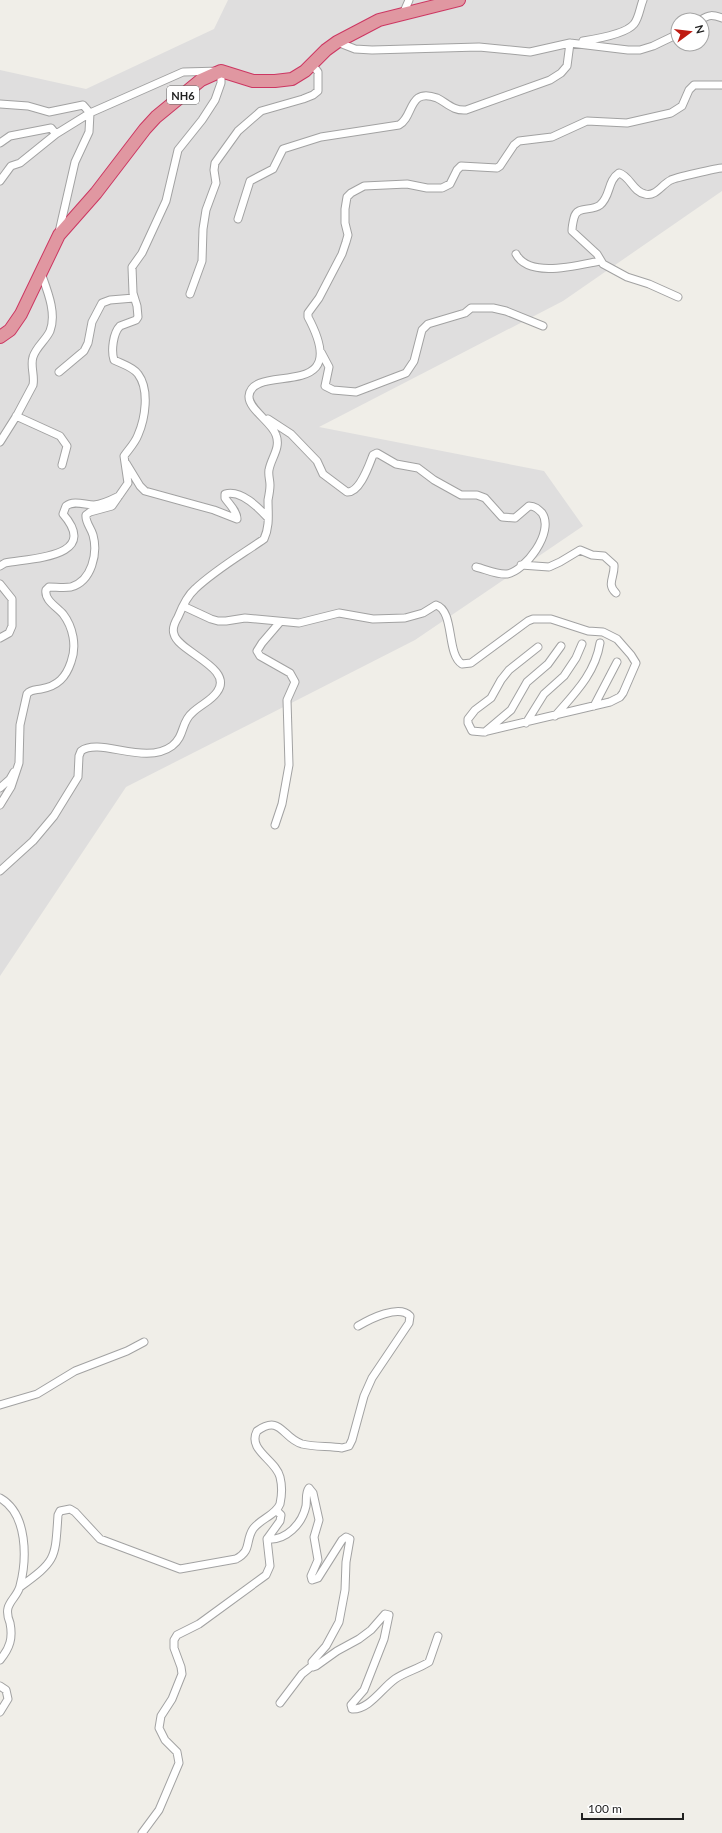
<svg xmlns="http://www.w3.org/2000/svg" width="722" height="1833" viewBox="0 0 722 1833" font-family="Lato,sans-serif">
  <style>
    .residential { fill: #dfdede; fill-rule: evenodd }
    .lines { fill: none; stroke-linecap: round; stroke-linejoin: round }
    .street-casing { stroke: #a2a2a2; stroke-width: 9 }
    .highway-casing { stroke: #cc3762; stroke-width: 14 }
    .street { stroke: #fff; stroke-width: 7 }
    .highway { stroke: #e097a1; stroke-width: 12 }
    .labels { text-anchor: middle; dominant-baseline: central; stroke-width: 3; stroke-linejoin: round; paint-order: stroke }
    .shield { fill: #fff; stroke: #646464; stroke-width: 1 }
    .shield-label { font-size: 11px; font-weight: bold; fill: #212121 }
  </style>
  <rect width="100%" height="100%" fill="#f0eee8"/>
  <path class="residential" d="M 228,0 L 722,0 L 722,191 L 563,301 L 319,427 L 544,471 L 583,526 L 415,640 L 126,787 L 0,976 L 0,70 L 86,89 L 214,29 ZM 678,20 L 702,20 L 702,44 L 678,44 Z"/>
  <g class="lines">
    <defs>
      <path id="street" d="M 403,14 L 409,0
        M 701,20 C 709,14 713,15 722,18
        M 583,41 C 596,39 626,34 634,24 C 639,18 640,7 643,0
        M 337,42 L 355,49 L 372,50 L 479,47 L 530,52 L 570,43 L 628,50 L 640,50 L 653,46 L 678,34
        M 0,104 L 28,106 L 49,112 L 83,105 L 90,113 L 89,132 L 75,162 L 59,232
        M 0,143 L 10,136 L 46,129 L 51,128 L 56,134
        M 0,181 L 11,166 L 20,163 L 56,134 L 90,113 L 183,72 L 221,71 L 221,83 L 215,100 L 202,120 L 178,150 L 166,201 L 142,253 L 132,267 L 133,293 L 137,306 L 138,317 L 136,320 L 120,326 C 113,333 111,351 114,360 C 122,364 133,367 138,374 C 150,390 145,419 138,435 C 135,443 129,449 124,456 L 128,483 L 112,506 L 90,512 L 86,515 C 85,522 91,528 93,535 C 98,553 92,581 71,587 C 64,588 56,587 49,587 L 46,590 C 44,600 57,607 63,614 C 73,627 77,646 71,662 C 66,677 58,686 41,689 C 36,690 31,689 27,694 L 20,725 L 19,763 L 11,787 L 0,805
        M 238,219 L 250,181 L 273,169 L 283,149 L 321,137 L 399,125 C 414,117 408,87 437,98 C 447,103 453,111 466,110 L 550,80 L 561,73 L 567,66 L 570,43
        M 516,254 C 529,279 578,265 600,261
        M 190,294 L 202,261 L 203,229 L 206,210 L 216,183 L 214,170 L 215,163 L 238,131 L 261,111 L 303,99 L 313,95 L 318,91 L 318,72 L 312,64
        M 678,297 L 649,284 L 627,277 L 603,264 L 597,254 L 572,231 C 572,226 573,222 574,218 C 577,205 591,212 600,205 C 611,196 607,181 619,173 C 630,176 633,192 645,194 C 656,197 662,184 671,180 C 674,178 718,168 722,168
        M 321,352 L 329,367 L 325,386 L 333,390 L 356,392 L 406,373 L 414,361 L 422,330 L 428,324 L 465,313 L 471,308 L 493,308 L 506,311 L 543,326
        M 59,372 L 84,351 L 88,343 L 92,322 L 102,303 L 110,300 L 134,298
        M 16,416 L 60,436 L 67,446 L 62,465
        M 268,419 L 291,434 L 317,461 L 323,474 L 347,492 C 360,493 369,465 373,455 L 377,453 L 396,464 L 418,468 L 434,480 L 461,495 L 477,495 L 485,498 L 502,517 L 515,518 L 529,506 C 535,506 538,509 542,513 C 555,532 525,571 507,574 C 497,575 485,569 476,567
        M 0,442 L 17,415 L 33,385 C 35,375 30,366 33,357 C 36,347 46,340 50,331 C 57,313 47,290 41,273
        M 126,463 L 140,486 L 145,491 L 214,510 L 237,519 C 237,511 229,504 225,498 L 225,494 C 241,489 259,508 268,518
        M 521,565 L 549,567 L 560,562 L 580,550 L 592,555 L 604,556 L 614,565 C 615,577 606,584 616,593
        M 0,566 L 5,563 C 30,558 101,558 63,514 L 66,506 C 74,500 85,505 94,505 C 104,504 111,500 119,496
        M 0,584 L 12,599 L 12,626 L 9,633 L 0,638
        M 183,606 L 211,619 L 218,621 L 226,621 L 245,618 L 299,623 L 339,613 L 373,619 L 405,618 L 423,613 L 436,605 C 455,611 446,654 462,664 L 471,663 L 528,621 L 533,619 L 551,619 L 588,631 L 603,632 L 617,639 L 631,655 L 636,663 L 623,693 L 620,697 L 610,702 L 483,732 L 472,731 L 468,723 L 468,719 L 475,710 L 491,698 L 501,680 L 509,670 L 538,647
        M 594,706 L 617,662
        M 555,716 C 574,694 595,674 600,643
        M 526,723 L 544,694 L 564,676 L 576,658 L 582,644
        M 485,732 L 511,710 L 527,682 L 548,664 L 561,646
        M 0,788 L 10,779 L 14,772
        M 275,825 L 282,804 L 289,765 L 287,700 L 295,682 L 290,673 L 260,656 L 257,651 L 262,643 L 280,622
        M 0,871 L 33,841 L 54,816 L 78,777 L 79,756 L 81,751 C 100,737 145,766 172,746 C 185,736 181,722 192,713 C 200,705 211,701 217,692 C 235,668 178,652 174,634 C 172,629 175,622 178,617 C 182,607 187,596 195,589 C 215,570 241,555 264,539 C 270,526 268,514 268,500 C 269,495 270,490 270,485 C 270,480 268,475 269,470 C 271,458 281,448 276,435 C 272,422 248,409 249,396 C 252,361 355,405 308,317 L 308,313 L 319,298 L 342,254 L 346,242 L 348,235 L 345,223 L 345,209 L 347,197 L 351,193 L 364,186 L 407,184 L 427,188 L 442,188 L 450,184 L 457,170 L 461,166 L 497,168 L 500,166 L 514,145 L 519,141 L 552,137 L 587,121 L 627,123 L 671,113 L 682,106 L 689,90 L 694,85 L 722,85
        M 0,1405 L 37,1394 L 75,1371 L 127,1351 L 144,1342
        M 0,1498 C 28,1514 27,1559 20,1586 C 18,1595 10,1600 8,1608 C 7,1612 8,1618 10,1623 C 13,1638 10,1648 0,1660
        M 267,1539 C 286,1541 302,1524 306,1506 C 307,1500 305,1493 309,1488 L 313,1493 L 319,1520 L 314,1537 L 318,1560 L 311,1576 L 312,1580 L 318,1578 L 342,1540 L 346,1537 L 350,1539 L 346,1562 L 345,1590 L 339,1622 L 326,1646 L 312,1662 L 313,1667 L 316,1666 L 337,1651 L 359,1639 L 371,1630 L 385,1614 L 389,1615 L 384,1639 L 364,1690 L 351,1705 L 352,1709 C 369,1710 382,1688 395,1679 C 405,1672 418,1669 429,1662 L 438,1636
        M 20,1587 C 57,1560 55,1559 58,1515 L 60,1511 L 70,1509 L 75,1512 L 100,1539 L 180,1569 L 236,1559 C 252,1551 245,1541 253,1529 C 260,1519 276,1515 280,1504 C 282,1495 282,1485 280,1477 C 276,1460 247,1450 257,1431 C 281,1414 282,1438 302,1444 C 314,1447 330,1446 342,1448 L 349,1446 L 352,1440 L 364,1396 L 372,1378 L 409,1323 L 410,1316 C 399,1304 370,1319 358,1326
        M 0,1686 L 6,1690 L 8,1699 L 0,1712
        M 280,1703 L 302,1674 L 312,1666
        M 142,1833 L 159,1810 L 179,1763 L 177,1752 L 165,1740 L 159,1728 L 161,1716 L 172,1699 L 182,1674 L 181,1667 L 174,1648 L 174,1640 L 177,1635 L 199,1624 L 266,1575 L 270,1566 L 267,1539 L 280,1521 L 281,1515 L 276,1510"/>
      <path id="highway" d="M 0,337 L 10,330 L 21,314 L 59,235 L 96,193 L 145,129 L 156,117 L 201,80 L 221,71 L 253,81 L 275,81 L 292,79 L 305,71 L 326,50 L 337,42 L 379,20 L 459,0"/>
    </defs>
    <use href="#street" class="street-casing"/>
    <use href="#highway" class="highway-casing"/>
    <use href="#street" class="street"/>
    <use href="#highway" class="highway"/>
  </g>
  <g class="labels">
    <rect class="shield" x="167" y="86" width="32" height="18" rx="3"/>
    <g class="shield-label">
      <text x="183" y="95">NH6</text>
    </g>
  </g>
  <g transform="translate(690 32) rotate(75)"><circle r="19" fill="#ffffff" stroke="#a6a6a6"/>
  <path d="M0-3L7 15L0 10L-7 15Z" fill="#bf1b12"/>
  <text y="-6" font-size="11" font-weight="bold" text-anchor="middle" fill="#212121">N</text>
  </g>
  <path d="M582 1813v6h101v-6" fill="none" stroke="#212121" stroke-width="2"/>
  <text x="588" y="1813" font-size="12" fill="#212121" stroke="#ffffff" stroke-width="3" paint-order="stroke">100 m</text>
</svg>
